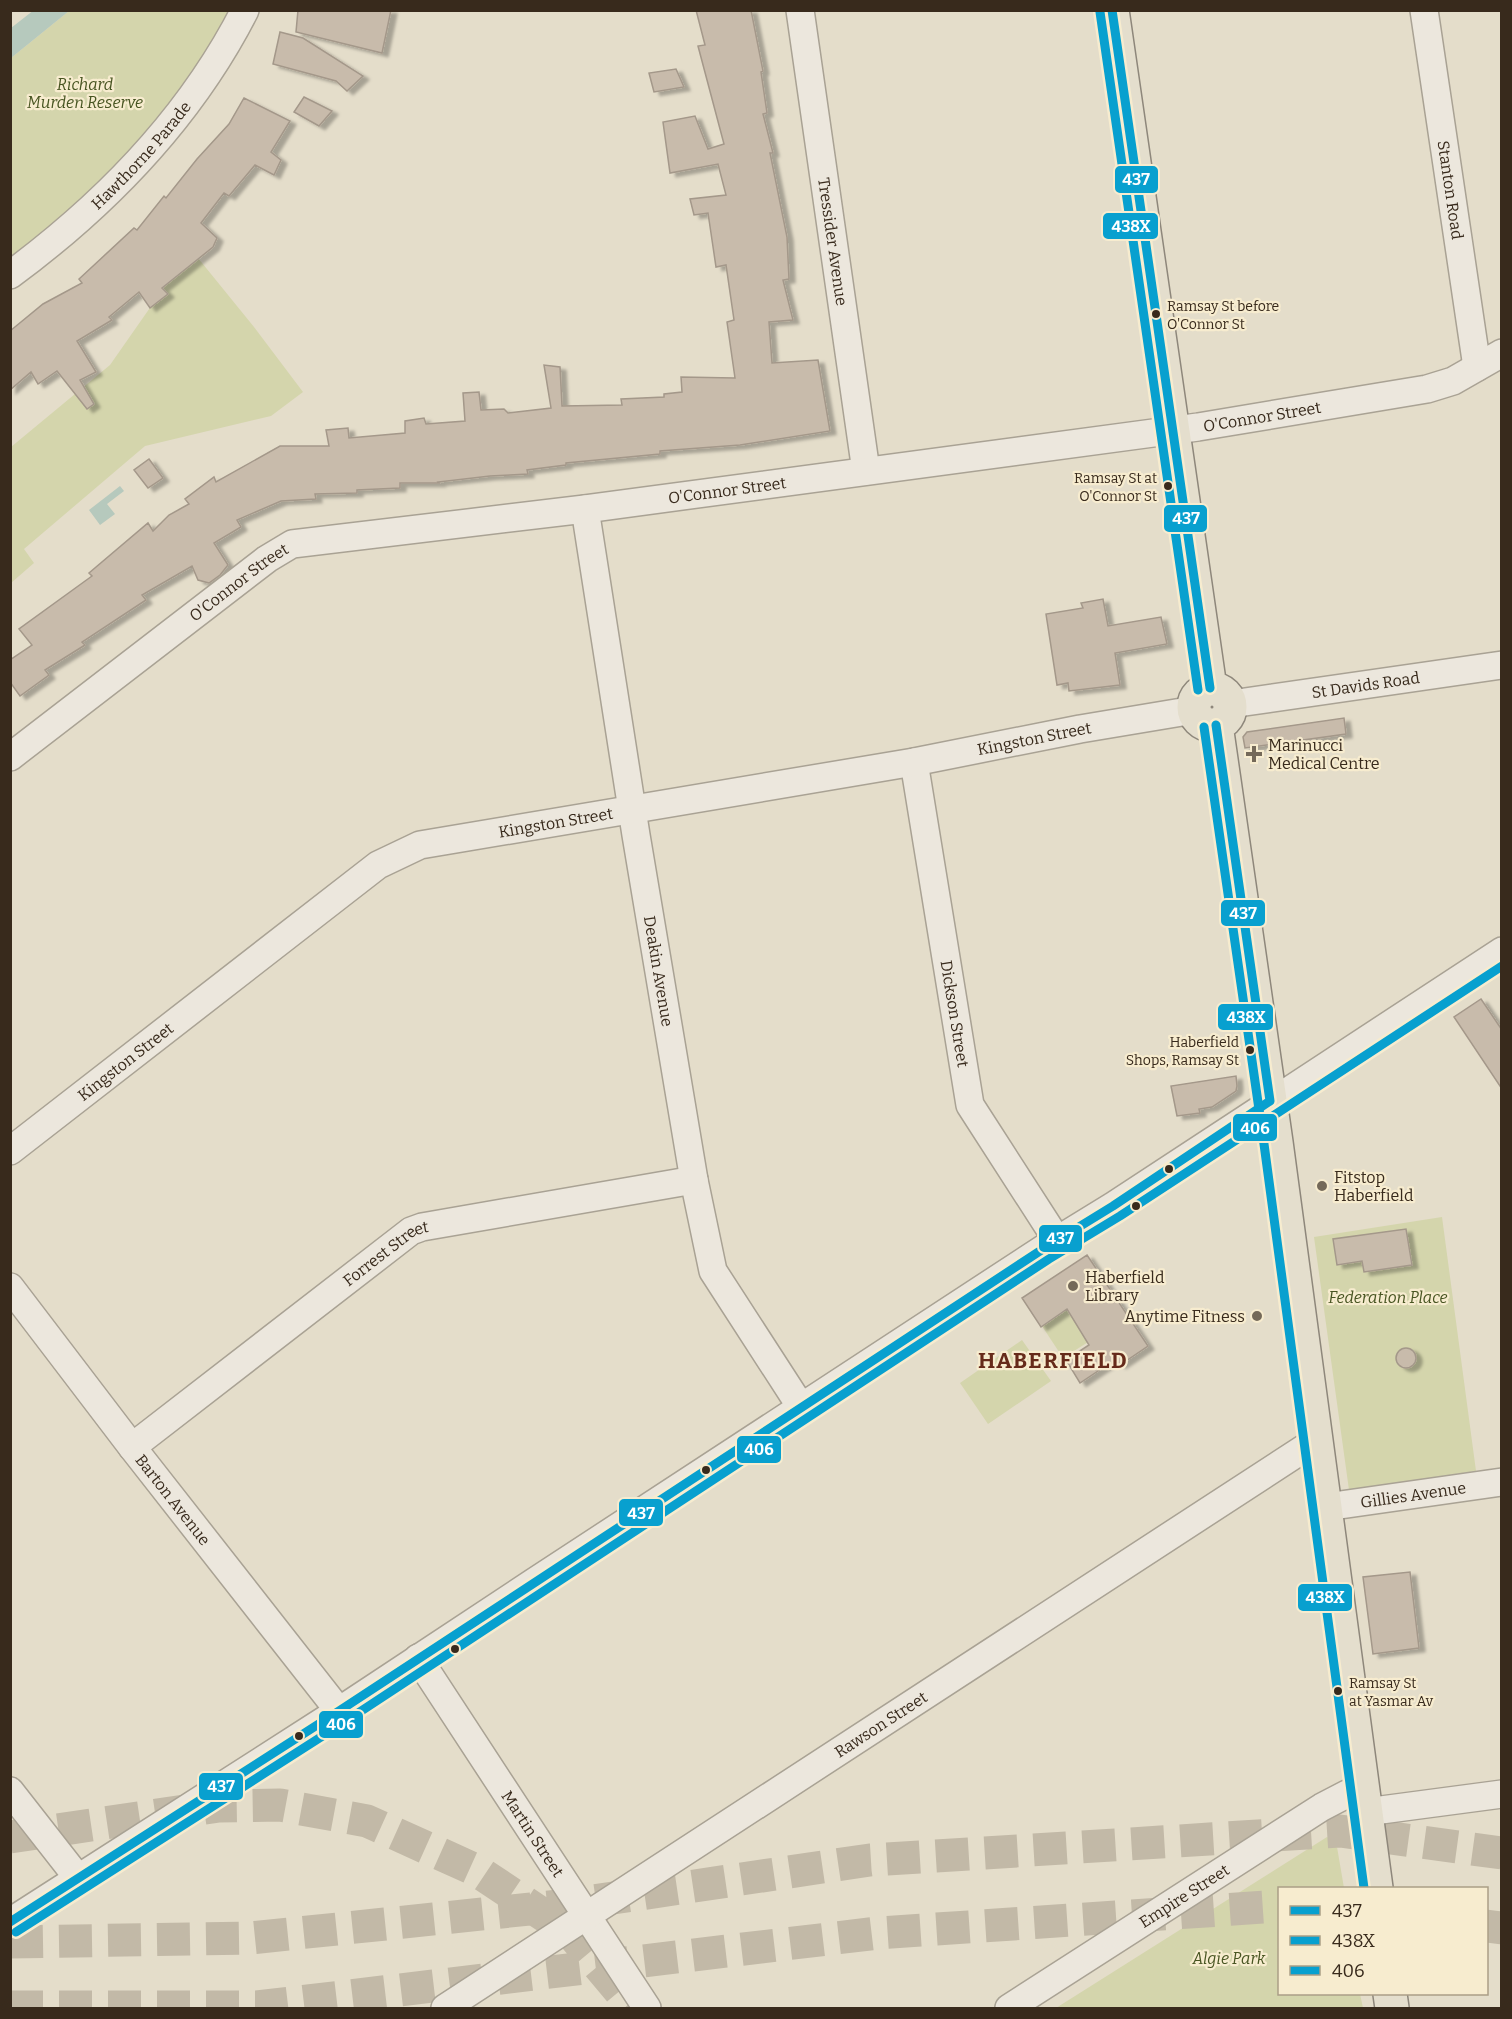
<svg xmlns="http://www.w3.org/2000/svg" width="1512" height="2019" viewBox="0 0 1512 2019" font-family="Bitter,serif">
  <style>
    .green { fill: #d4d5ac }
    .water { fill: #b6c9bd }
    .building { fill: #c8bbab; stroke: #a4988a; stroke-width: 1.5; filter: url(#shadow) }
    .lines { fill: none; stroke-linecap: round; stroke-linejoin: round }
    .highway-tunnel { stroke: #c2b9a7; stroke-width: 33; stroke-dasharray: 33 16; stroke-linecap: butt }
    .minor-casing { stroke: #a9a294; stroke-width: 30 }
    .major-casing { stroke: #8e877b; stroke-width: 36 }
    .minor { stroke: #ece7dd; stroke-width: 27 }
    .major { stroke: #e4decd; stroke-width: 33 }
    .bus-1-casing { stroke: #f7eccf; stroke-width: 14 }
    .bus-2-casing { stroke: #f7eccf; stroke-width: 14 }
    .bus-3-casing { stroke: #f7eccf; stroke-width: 14 }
    .bus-1 { stroke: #08a0cf; stroke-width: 9 }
    .bus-2 { stroke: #08a0cf; stroke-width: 9 }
    .bus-3 { stroke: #08a0cf; stroke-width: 9 }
    .bus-dot { fill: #382a1c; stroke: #f7eccf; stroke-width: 2 }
    .poi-dot { fill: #746959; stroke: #f7eccf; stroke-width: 2 }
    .labels { text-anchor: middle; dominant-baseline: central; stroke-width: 4.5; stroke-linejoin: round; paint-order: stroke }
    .bus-label { font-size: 14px; fill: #382a1c; stroke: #f7eccf; text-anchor: start }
    .park-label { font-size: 16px; font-style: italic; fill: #485522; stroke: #f7eccf }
    .street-label { font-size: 16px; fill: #382a1c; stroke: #f7eccf }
    .poi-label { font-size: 16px; fill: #382a1c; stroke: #f7eccf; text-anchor: start }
    .district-label { font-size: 22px; font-weight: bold; letter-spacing: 1.5px; fill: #662a1a; stroke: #f7eccf }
    .line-badge { stroke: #f7eccf; stroke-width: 2 }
    .badge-label { font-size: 16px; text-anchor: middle; font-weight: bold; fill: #fff }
  </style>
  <defs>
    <filter id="shadow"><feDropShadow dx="6" dy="3.5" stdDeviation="1.5" flood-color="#0004"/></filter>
  </defs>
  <rect width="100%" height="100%" fill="#e4ddca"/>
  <path class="green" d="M 69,11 L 235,11 L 191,80 L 122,160 L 56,225 L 11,258 L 11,58 Z
    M 198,258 L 254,327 L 303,392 L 271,416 L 145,446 L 24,549 L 34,563 L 11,583 L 11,447 L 110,365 L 168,282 Z
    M 1442,1217 L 1476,1471 L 1349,1490 L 1314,1237 Z
    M 1075,1304 L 1096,1337 L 1063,1358 L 1042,1326 Z
    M 1022,1340 L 1051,1381 L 988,1424 L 960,1383 Z
    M 1327,1837 L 1336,1841 L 1344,1888 L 1280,1888 L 1280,1994 L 1360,1994 L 1363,2008 L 1056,2008 Z"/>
  <path class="water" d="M 34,10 L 69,11 L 11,58 L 11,28 Z
    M 120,486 L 124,491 L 107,504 L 115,514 L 100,525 L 89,510 Z"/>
  <path class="building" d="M 298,10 L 391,10 L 382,53 L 296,32 Z
    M 696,10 L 751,10 L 763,71 L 761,72 L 767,113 L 763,114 L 773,153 L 770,153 L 787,237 L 789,279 L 783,280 L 793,320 L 769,322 L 772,363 L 818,360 L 830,431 L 740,445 L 660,451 L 660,454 L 566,463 L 566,465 L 527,470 L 528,474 L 490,476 L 438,482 L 439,483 L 400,483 L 400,488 L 357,490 L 357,493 L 315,494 L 316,499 L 281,501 L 237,520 L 241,527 L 214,543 L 228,565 L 220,575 L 209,583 L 198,580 L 192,566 L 142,595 L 146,600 L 82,642 L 85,645 L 45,670 L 49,675 L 20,696 L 10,682 L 10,660 L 32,645 L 19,629 L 92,576 L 89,573 L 148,523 L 153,531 L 169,515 L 189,504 L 185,499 L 214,477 L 216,482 L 280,446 L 329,446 L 326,430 L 348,428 L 349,438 L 405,433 L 405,421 L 424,418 L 426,424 L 465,421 L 463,393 L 479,392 L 481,410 L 504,409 L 508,413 L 551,408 L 544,365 L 560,367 L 562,406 L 622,405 L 621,399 L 664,397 L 664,394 L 682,392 L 681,377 L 735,378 L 727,322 L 734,320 L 726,265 L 716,267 L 708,213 L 694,215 L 690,199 L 726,195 L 718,164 L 670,173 L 663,122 L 695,116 L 708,149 L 724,144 L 698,46 L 705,45 Z
    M 280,32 L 303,38 L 363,76 L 347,91 L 336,81 L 273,64 Z
    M 676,69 L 684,87 L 654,92 L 649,73 Z
    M 304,97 L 332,111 L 319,126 L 294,112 Z
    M 244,98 L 290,121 L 271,152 L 281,160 L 274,175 L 255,165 L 229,196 L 224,193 L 201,223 L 217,238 L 213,247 L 162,288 L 168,294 L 150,308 L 139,292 L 109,317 L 112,320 L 77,341 L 96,372 L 80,380 L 94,404 L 87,409 L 57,371 L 38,384 L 31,372 L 10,390 L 10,331 L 43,304 L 82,283 L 79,279 L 134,228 L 137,230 L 164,196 L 166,198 L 197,159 L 229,124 Z
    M 149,459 L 163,478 L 148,488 L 134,470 Z
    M 1103,599 L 1108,626 L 1161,617 L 1167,644 L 1115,653 L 1120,685 L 1069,691 L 1068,683 L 1057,685 L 1046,614 L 1083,608 L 1081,603 Z
    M 1344,718 L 1346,734 L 1245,748 L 1243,737 L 1247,732 Z
    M 1481,999 L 1502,1030 L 1502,1089 L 1454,1017 Z
    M 1236,1076 L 1237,1086 L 1236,1091 L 1212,1107 L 1199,1109 L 1200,1113 L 1177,1116 L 1171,1086 Z
    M 1406,1229 L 1412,1265 L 1364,1272 L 1362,1261 L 1337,1265 L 1333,1239 Z
    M 1087,1255 L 1148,1346 L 1120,1365 L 1116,1359 L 1080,1383 L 1066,1360 L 1089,1345 L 1067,1309 L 1041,1327 L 1022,1298 Z
    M1396 1358a10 10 0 1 1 20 0a10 10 0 1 1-20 0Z
    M 1410,1572 L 1419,1648 L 1373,1654 L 1363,1577 Z"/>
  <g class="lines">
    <path class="highway-tunnel" d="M 10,1837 L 219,1806 L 280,1805 L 367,1821 L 476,1870 L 572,1934 L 634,2008
      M 1486,1926 L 1502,1928
      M 10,1942 L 250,1938 L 559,1906 L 870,1860 L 1340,1831 L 1502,1853
      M 10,2007 L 257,2007 L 878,1933 L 1280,1906"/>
    <defs>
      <g id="minor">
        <path id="s1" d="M 800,10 L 866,471"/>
        <path id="s2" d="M 1424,10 L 1477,367"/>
        <path id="s3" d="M 10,275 C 106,204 190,118 245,10"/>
        <path id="s4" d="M 585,509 L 636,835 L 694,1180 L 713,1271 L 801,1407"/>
        <path id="s5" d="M 1231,704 L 1502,665"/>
        <path id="s6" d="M 10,757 L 267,559 L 292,544 L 585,509 L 1198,427 L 1427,389 L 1453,381 L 1502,353"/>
        <path id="s7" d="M 914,762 L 970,1105 L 1057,1240"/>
        <path id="s8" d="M 10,1151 L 378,865 L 420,845 L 914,762 L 1080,729 L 1194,710"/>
        <path id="s9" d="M 10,1287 L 132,1447 L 339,1711"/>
        <path id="s10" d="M 132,1447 L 411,1231 L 422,1227 L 694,1180"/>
        <path id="s11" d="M 1326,1507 L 1502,1482"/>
        <path id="s12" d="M 418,1658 L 647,2008"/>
        <path d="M 10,1791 L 78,1878"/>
        <path d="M 1366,1812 L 1502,1794"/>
        <path d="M 10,1922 L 339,1711 L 534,1582 L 1043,1249 L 1113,1206 L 1502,951"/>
        <path id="s13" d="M 445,2008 L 1317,1440"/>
        <path id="s14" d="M 1009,2008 L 1322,1807 L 1347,1794 L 1363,1791"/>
      </g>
      <path id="major" d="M 1112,10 L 1210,688
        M1194 707a18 18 0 1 1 36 0a18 18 0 1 1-36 0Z
        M 1216,725 L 1276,1142 L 1376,1888
        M 1390,1994 L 1392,2008"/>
    </defs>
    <use href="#minor" class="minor-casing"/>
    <use href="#major" class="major-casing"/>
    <use href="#minor" class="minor"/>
    <use href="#major" class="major"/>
    <defs>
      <path id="bus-1" d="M 1112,10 L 1210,688
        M 1216,725 L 1270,1101
        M 10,1922 L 339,1711 L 1043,1249 L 1113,1206 L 1270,1101"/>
      <path id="bus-2" d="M 1100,12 L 1198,690
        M 1204,727 L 1264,1144 L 1364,1888"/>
      <path id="bus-3" d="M 16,1932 L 346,1721 L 1049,1259 L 1120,1216 L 1502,966"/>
    </defs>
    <use href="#bus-1" class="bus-1-casing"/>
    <use href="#bus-2" class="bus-2-casing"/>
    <use href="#bus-3" class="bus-3-casing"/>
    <use href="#bus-1" class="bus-1"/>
    <use href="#bus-2" class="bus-2"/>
    <use href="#bus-3" class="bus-3"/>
  </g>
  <g class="bus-dot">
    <circle cx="1156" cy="314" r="5"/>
    <circle cx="1168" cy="486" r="5"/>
    <circle cx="1250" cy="1050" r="5"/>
    <circle cx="1169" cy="1169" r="5"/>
    <circle cx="1136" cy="1206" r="5"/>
    <circle cx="706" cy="1470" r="5"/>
    <circle cx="455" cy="1649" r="5"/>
    <circle cx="1338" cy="1691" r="5"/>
    <circle cx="299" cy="1736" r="5"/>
  </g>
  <g class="poi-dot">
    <path d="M1251 745h6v6h6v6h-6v6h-6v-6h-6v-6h6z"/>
    <circle cx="1322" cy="1186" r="6"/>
    <circle cx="1073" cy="1286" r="6"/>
    <circle cx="1257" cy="1316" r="6"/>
  </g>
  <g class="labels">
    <g class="bus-label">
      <text x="1167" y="306">Ramsay St before<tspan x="1167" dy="18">O'Connor St</tspan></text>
      <text x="1157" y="478" text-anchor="end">Ramsay St at<tspan x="1157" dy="18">O'Connor St</tspan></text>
      <text x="1239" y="1042" text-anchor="end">Haberfield<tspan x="1239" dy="18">Shops, Ramsay St</tspan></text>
      <text x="1349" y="1683">Ramsay St<tspan x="1349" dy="18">at Yasmar Av</tspan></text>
    </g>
    <g class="park-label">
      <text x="85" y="84">Richard<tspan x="85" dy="18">Murden Reserve</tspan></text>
      <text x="1388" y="1297">Federation Place</text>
      <text x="1229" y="1958">Algie Park</text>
    </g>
    <g class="street-label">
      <text stroke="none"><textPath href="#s3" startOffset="178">Hawthorne Parade</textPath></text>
      <text stroke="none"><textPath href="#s2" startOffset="182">Stanton Road</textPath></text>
      <text stroke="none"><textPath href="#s1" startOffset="234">Tressider Avenue</textPath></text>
      <text stroke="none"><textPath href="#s6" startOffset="1332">O'Connor Street</textPath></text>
      <text stroke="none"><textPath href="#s6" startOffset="792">O'Connor Street</textPath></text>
      <text stroke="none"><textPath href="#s6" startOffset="288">O'Connor Street</textPath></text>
      <text stroke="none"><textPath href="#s5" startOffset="136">St Davids Road</textPath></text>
      <text stroke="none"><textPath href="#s8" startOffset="1136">Kingston Street</textPath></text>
      <text stroke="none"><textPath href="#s8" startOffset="650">Kingston Street</textPath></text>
      <text stroke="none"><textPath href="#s4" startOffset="468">Deakin Avenue</textPath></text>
      <text stroke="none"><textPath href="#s7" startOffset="255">Dickson Street</textPath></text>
      <text stroke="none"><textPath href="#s8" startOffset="146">Kingston Street</textPath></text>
      <text stroke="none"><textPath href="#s10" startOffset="320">Forrest Street</textPath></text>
      <text stroke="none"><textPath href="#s11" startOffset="88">Gillies Avenue</textPath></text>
      <text stroke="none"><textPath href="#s9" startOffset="268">Barton Avenue</textPath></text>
      <text stroke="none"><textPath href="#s13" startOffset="520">Rawson Street</textPath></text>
      <text stroke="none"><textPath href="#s12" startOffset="210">Martin Street</textPath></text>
      <text stroke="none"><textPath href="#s14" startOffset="208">Empire Street</textPath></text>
    </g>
    <g class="poi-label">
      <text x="1268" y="745">Marinucci<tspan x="1268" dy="18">Medical Centre</tspan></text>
      <text x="1334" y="1177">Fitstop<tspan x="1334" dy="18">Haberfield</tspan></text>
      <text x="1085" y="1277">Haberfield<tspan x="1085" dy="18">Library</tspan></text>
      <text x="1245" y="1316" text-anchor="end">Anytime Fitness</text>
    </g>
    <g class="district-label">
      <text x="1053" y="1360">HABERFIELD</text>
    </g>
  </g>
  <g class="line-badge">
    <rect x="1114" y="165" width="45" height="29" rx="6" fill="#08a0cf"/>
    <rect x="1102" y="212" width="57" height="28" rx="6" fill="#08a0cf"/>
    <rect x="1163" y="504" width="45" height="29" rx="6" fill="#08a0cf"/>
    <rect x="1220" y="899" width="46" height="28" rx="6" fill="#08a0cf"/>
    <rect x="1217" y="1003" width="57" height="28" rx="6" fill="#08a0cf"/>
    <rect x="1232" y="1113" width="46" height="29" rx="6" fill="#08a0cf"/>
    <rect x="1038" y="1224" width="45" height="29" rx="6" fill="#08a0cf"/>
    <rect x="736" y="1435" width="46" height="29" rx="6" fill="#08a0cf"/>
    <rect x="618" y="1498" width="46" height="29" rx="6" fill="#08a0cf"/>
    <rect x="1297" y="1583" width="56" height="29" rx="6" fill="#08a0cf"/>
    <rect x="318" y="1710" width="46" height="29" rx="6" fill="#08a0cf"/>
    <rect x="198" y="1772" width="46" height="29" rx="6" fill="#08a0cf"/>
  </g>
  <g class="badge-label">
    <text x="1136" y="185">437</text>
    <text x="1131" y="232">438X</text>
    <text x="1186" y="524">437</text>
    <text x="1243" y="919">437</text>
    <text x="1246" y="1023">438X</text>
    <text x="1255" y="1134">406</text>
    <text x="1060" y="1244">437</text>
    <text x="759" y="1455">406</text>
    <text x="641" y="1519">437</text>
    <text x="1325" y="1603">438X</text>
    <text x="341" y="1730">406</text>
    <text x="221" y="1792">437</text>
  </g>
  <rect width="1512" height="2019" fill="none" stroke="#382a1c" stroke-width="24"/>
  <rect x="1278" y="1887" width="210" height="108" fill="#f7eccf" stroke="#ab9e87" stroke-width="1.5"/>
  <rect x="1290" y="1906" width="30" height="9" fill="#08a0cf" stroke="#ab9e87" stroke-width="1.5"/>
  <text x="1332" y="1917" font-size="18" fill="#382a1c">437</text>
  <rect x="1290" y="1936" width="30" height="9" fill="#08a0cf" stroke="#ab9e87" stroke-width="1.5"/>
  <text x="1332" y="1947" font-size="18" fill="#382a1c">438X</text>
  <rect x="1290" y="1966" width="30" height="9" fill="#08a0cf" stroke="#ab9e87" stroke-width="1.5"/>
  <text x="1332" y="1977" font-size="18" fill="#382a1c">406</text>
</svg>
